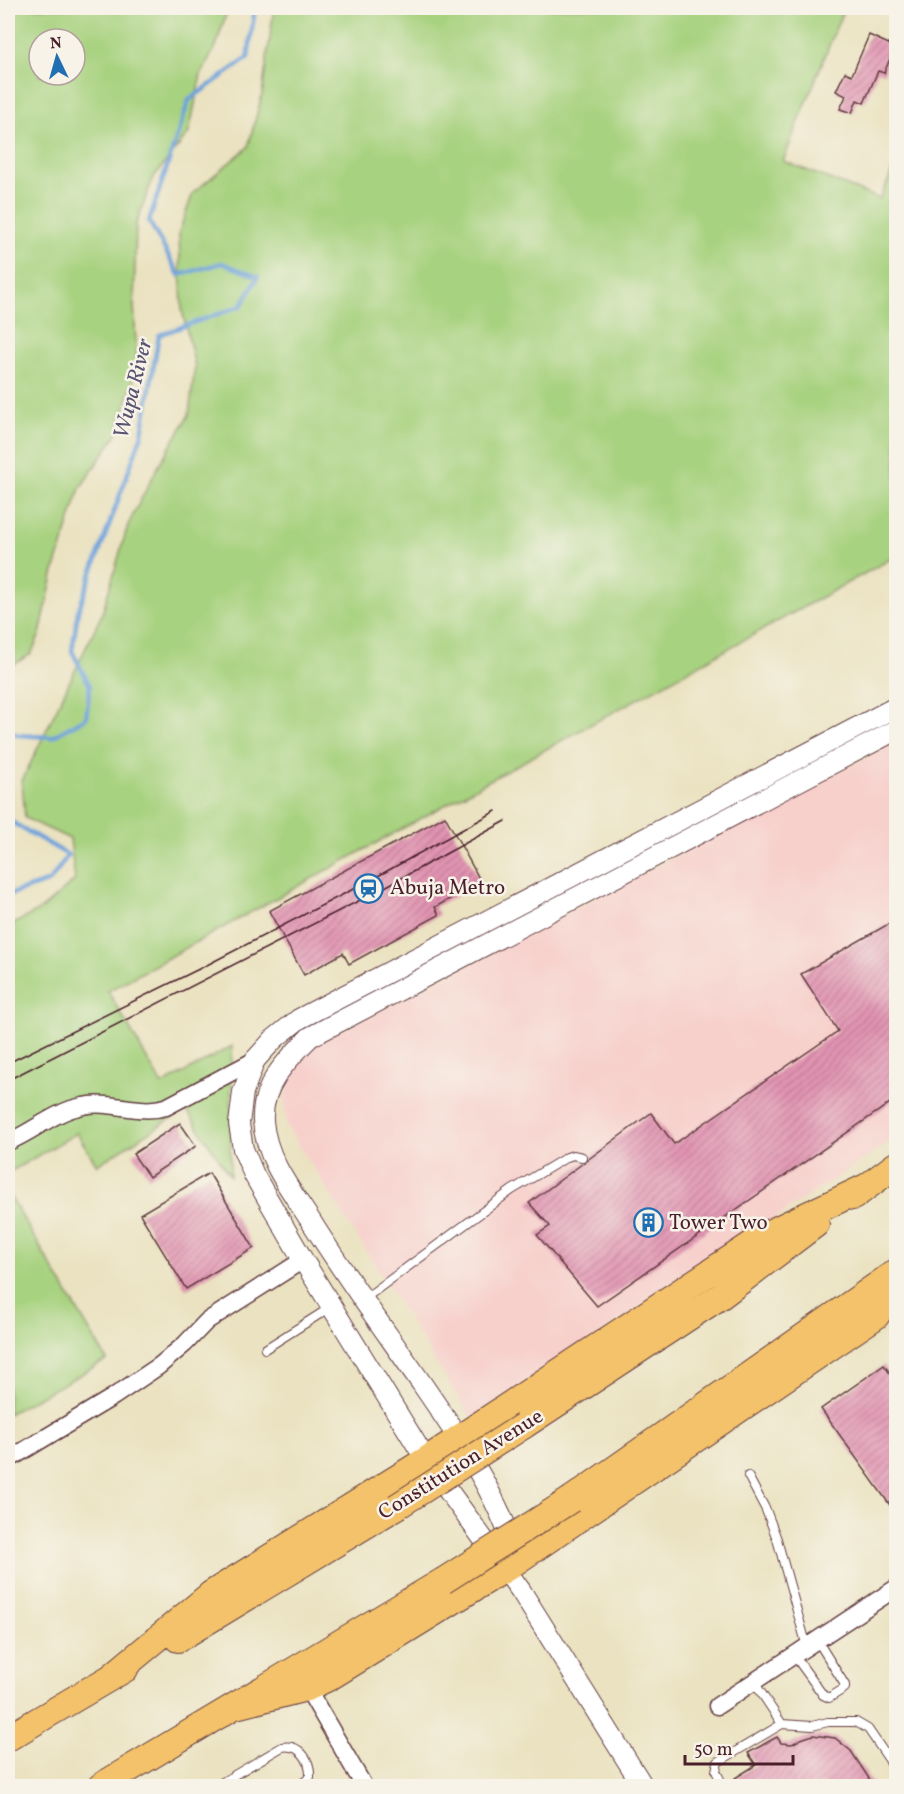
<svg xmlns="http://www.w3.org/2000/svg" width="904" height="1794" viewBox="0 0 904 1794" font-family="Vollkorn,serif">
  <style>
    .built { fill: #f7d0cc }
    .grass { fill: #a7d27f; stroke: #787855; stroke-width: 1.5; fill-rule: evenodd }
    .lines { fill: none; stroke-linecap: round; stroke-linejoin: round }
    .stream { stroke: #6da1da; stroke-width: 4.5 }
    .building { fill: url(#building-hatch) }
    .service-casing { stroke: #623c41; stroke-width: 10 }
    .minor-casing { stroke: #623c41; stroke-width: 19 }
    .tertiary-casing { stroke: #623c41; stroke-width: 22 }
    .primary-casing { stroke: #623c41; stroke-width: 28 }
    .service { stroke: #fff; stroke-width: 8 }
    .minor { stroke: #fff; stroke-width: 16 }
    .tertiary { stroke: #fff; stroke-width: 20 }
    .primary { stroke: #f3c26a; stroke-width: 26 }
    .tram { stroke: #4a1f2b; stroke-width: 1.5 }
    .primary-bridge-casing { stroke: #623c41; stroke-width: 28; stroke-linecap: butt }
    .primary-bridge { stroke: #f3c26a; stroke-width: 26 }
    .labels { text-anchor: middle; dominant-baseline: central; stroke-width: 5; stroke-linejoin: round; paint-order: stroke }
    .poi-label { font-size: 21px; fill: #4a1f2b; stroke: #f7f3e8; text-anchor: start }
    .street-label { font-size: 21px; fill: #4a1f2b; stroke: #f7f3e8 }
    .water-label { font-size: 22px; font-style: italic; fill: #585371; stroke: #f7f3e8 }
  </style>
  <defs>
    <pattern id="building-hatch" width="6" height="6" patternUnits="userSpaceOnUse" patternTransform="scale(1.5)"><rect width="6" height="6" fill="#e294b2"/><path d="M-1 1l2-2M0 6l6-6M5 7l2-2" fill="none" stroke="#b97891"/></pattern>
  </defs>
  <rect width="100%" height="100%" fill="#f7f3e8"/>
  <filter id="ink" filterUnits="userSpaceOnUse"><feTurbulence type="fractalNoise" baseFrequency=".0167" numOctaves="2"/><feDisplacementMap in="SourceGraphic" scale="12" xChannelSelector="R" yChannelSelector="G"/><feConvolveMatrix kernelMatrix="1 2 1 2 8 2 1 2 1" color-interpolation-filters="sRGB"/></filter>
  <filter id="wash" filterUnits="userSpaceOnUse"><feTurbulence type="fractalNoise" baseFrequency=".008" numOctaves="4" result="noise"/><feDisplacementMap in="SourceGraphic" scale="24" xChannelSelector="R" yChannelSelector="G"/><feGaussianBlur stdDeviation="1.35" result="paint"/><feColorMatrix in="noise" values="0 0 0 0 0 0 0 0 0 0 0 0 0 0 0 0 0 1.4 0 .05"/><feComposite in="paint" operator="in"/></filter>
  <g filter="url(#wash)">
    <rect width="100%" height="100%" fill="#eae2c0"/>
    <path class="built" d="M 896,742 L 896,1138 L 472,1419 L 287,1126 L 284,1100 L 294,1067 L 315,1044 Z"/>
    <path class="grass" d="M 8,8 L 228,8 L 216,46 L 201,74 L 189,133 L 153,178 L 136,224 L 134,303 L 137,368 L 117,434 L 80,488 L 53,575 L 40,634 L 31,654 L 8,668 ZM 39,39 L 75,39 L 75,75 L 39,75 Z
      M 274,8 L 844,8 L 783,161 L 880,199 L 896,162 L 896,556 L 108,991 L 162,1085 L 232,1046 L 230,1176 L 186,1109 L 97,1165 L 77,1133 L 8,1173 L 8,927 L 43,908 L 75,880 L 70,839 L 25,818 L 22,781 L 102,614 L 128,525 L 156,470 L 189,415 L 195,366 L 182,310 L 179,232 L 193,193 L 248,147 L 262,95 Z
      M 8,1193 L 107,1360 L 8,1414 Z"/>
    <g class="lines">
      <path class="stream" d="M 8,730 L 18,735 L 52,737 L 86,718 L 90,686 L 72,651 L 78,611 L 142,434 L 159,335 L 241,306 L 258,277 L 222,263 L 179,275 L 149,221 L 189,100 L 248,58 L 255,8
        M 8,820 L 68,855 L 50,881 L 8,895"/>
    </g>
    <g id="blocks">
      <path class="building" d="M 869,35 L 895,47 L 884,73 L 878,71 L 864,103 L 857,100 L 852,113 L 840,109 L 846,96 L 836,91 L 845,72 L 852,75 Z
        M 445,816 L 481,882 L 435,907 L 439,915 L 349,964 L 343,953 L 304,975 L 269,911 Z
        M 897,919 L 897,1098 L 597,1306 L 537,1235 L 550,1226 L 529,1203 L 651,1113 L 674,1144 L 838,1031 L 801,974 Z
        M 180,1123 L 196,1146 L 149,1177 L 133,1154 Z
        M 209,1173 L 254,1248 L 186,1289 L 140,1214 Z
        M 884,1365 L 897,1383 L 897,1515 L 821,1409 Z
        M 813,1735 L 835,1738 L 851,1751 L 874,1786 L 740,1786 L 735,1778 L 756,1765 L 748,1753 L 777,1737 L 781,1743 L 792,1744 L 801,1739 Z"/>
    </g>
  </g>
  <g filter="url(#ink)">
    <use href="#blocks" fill-opacity="0" stroke="#623c41" stroke-width="1.5"/>
    <g class="lines">
      <defs>
        <path id="service" d="M 364,1299 L 512,1190 L 567,1157 L 573,1155 L 582,1157
          M 265,1349 L 331,1307
          M 748,1476 L 766,1510 L 777,1539 L 807,1647
          M 794,1655 L 823,1695 L 829,1698 L 845,1688 L 845,1685 L 817,1640
          M 754,1682 L 782,1724 L 812,1726 L 828,1722 L 856,1722 L 868,1729 L 896,1770
          M 216,1786 L 282,1747 C 300,1744 311,1760 310,1777 L 299,1786
          M 723,1786 L 716,1771 L 718,1762 L 782,1724"/>
        <path id="minor" d="M 8,1142 C 33,1132 55,1111 83,1106 C 111,1100 138,1115 166,1107 L 255,1060
          M 8,1460 L 113,1397 L 159,1366 L 185,1344 L 207,1321 L 303,1260
          M 307,1688 L 364,1786
          M 717,1706 L 896,1588"/>
        <path id="tertiary" d="M 515,1550 C 494,1490 458,1436 422,1384 C 386,1332 348,1280 314,1226 C 294,1194 266,1161 263,1121 C 261,1085 287,1060 310,1037 L 896,730
          M 643,1786 L 521,1591 L 426,1460 L 303,1260 L 254,1175 L 243,1149 L 239,1124 L 243,1092 L 255,1060 L 274,1039 L 299,1019 L 896,707"/>
        <path id="primary" d="M 853,1197 L 896,1165
          M 523,1426 L 721,1296 L 816,1224
          M 572,1499 L 896,1272
          M 178,1639 L 396,1507
          M 110,1678 L 211,1594 L 426,1460 L 769,1233 L 866,1187
          M 236,1706 L 307,1688 L 330,1677 L 505,1569 L 876,1316 C 886,1303 890,1293 890,1277
          M 8,1738 L 125,1669
          M 101,1786 L 443,1581"/>
      </defs>
      <use href="#service" class="service-casing"/>
      <use href="#minor" class="minor-casing"/>
      <use href="#tertiary" class="tertiary-casing"/>
      <use href="#primary" class="primary-casing"/>
      <use href="#service" class="service"/>
      <use href="#minor" class="minor"/>
      <use href="#tertiary" class="tertiary"/>
      <use href="#primary" class="primary"/>
      <path class="tram" d="M 8,1063 L 203,967 L 367,882 L 496,811
        M 8,1080 L 372,894 L 506,821"/>
      <defs>
        <path id="primary-bridge" d="M 396,1507 L 523,1426
          M 443,1581 L 572,1499"/>
      </defs>
      <use href="#primary-bridge" class="primary-bridge-casing"/>
      <use href="#primary-bridge" class="primary-bridge"/>
    </g>
  </g>
  <defs>
    <symbol id="station-ring" viewBox="-11 -11 22 22"><circle r="9.5" fill="#f7f3e8" stroke="#1f6fb2" stroke-width="1.5"/><path d="M-3-6H3Q5-6 5-4V2Q5 4 3 4L4.5 6H3L1.5 4h-3L-3 6H-4.5L-3 4Q-5 4-5 2V-4Q-5-6-3-6ZM-3.5-4v3h7v-3ZM-3.5 1v1.5H-2V1ZM2 1v1.5H3.5V1Z" fill="#1f6fb2"/></symbol>
    <symbol id="building-ring" viewBox="-11 -11 22 22"><circle r="9.5" fill="#f7f3e8" stroke="#1f6fb2" stroke-width="1.5"/><path d="M-4-6H4V6H1V3H-1V6H-4ZM-2.5-4.3h1.7v1.8h-1.7ZM.8-4.3h1.7v1.8H.8ZM-2.5-1h1.7V.8h-1.7ZM.8-1h1.7V.8H.8Z" fill="#1f6fb2"/></symbol>
  </defs>
  <g fill-rule="evenodd">
    <use href="#station-ring" x="352" y="872" width="33" height="33"/>
    <use href="#building-ring" x="632" y="1206" width="33" height="33"/>
  </g>
  <g class="labels">
    <g class="poi-label">
      <text x="390" y="888">Abuja Metro</text>
      <text x="669" y="1223">Tower Two</text>
    </g>
    <g class="street-label">
      <text transform="translate(461 1465) rotate(-32)">Constitution Avenue</text>
    </g>
    <g class="water-label">
      <text transform="translate(134 389) rotate(-76)">Wupa River</text>
    </g>
  </g>
  <rect width="904" height="1794" fill="none" stroke="#f7f3e8" stroke-width="30"/>
  <g transform="translate(57 57) rotate(355)"><circle r="28" fill="#f7f3e8" stroke="#b29e9c" stroke-width="1.5"/>
  <path d="M0-4.5L10 22L0 15L-10 22Z" fill="#1f6fb2"/>
  <text y="-9" font-size="16" font-weight="bold" text-anchor="middle" fill="#4a1f2b">N</text>
  </g>
  <path d="M685 1755v9h108v-9" fill="none" stroke="#4a1f2b" stroke-width="3"/>
  <text x="694" y="1755" font-size="18" fill="#4a1f2b" stroke="#f7f3e8" stroke-width="4.5" paint-order="stroke">50 m</text>
</svg>
